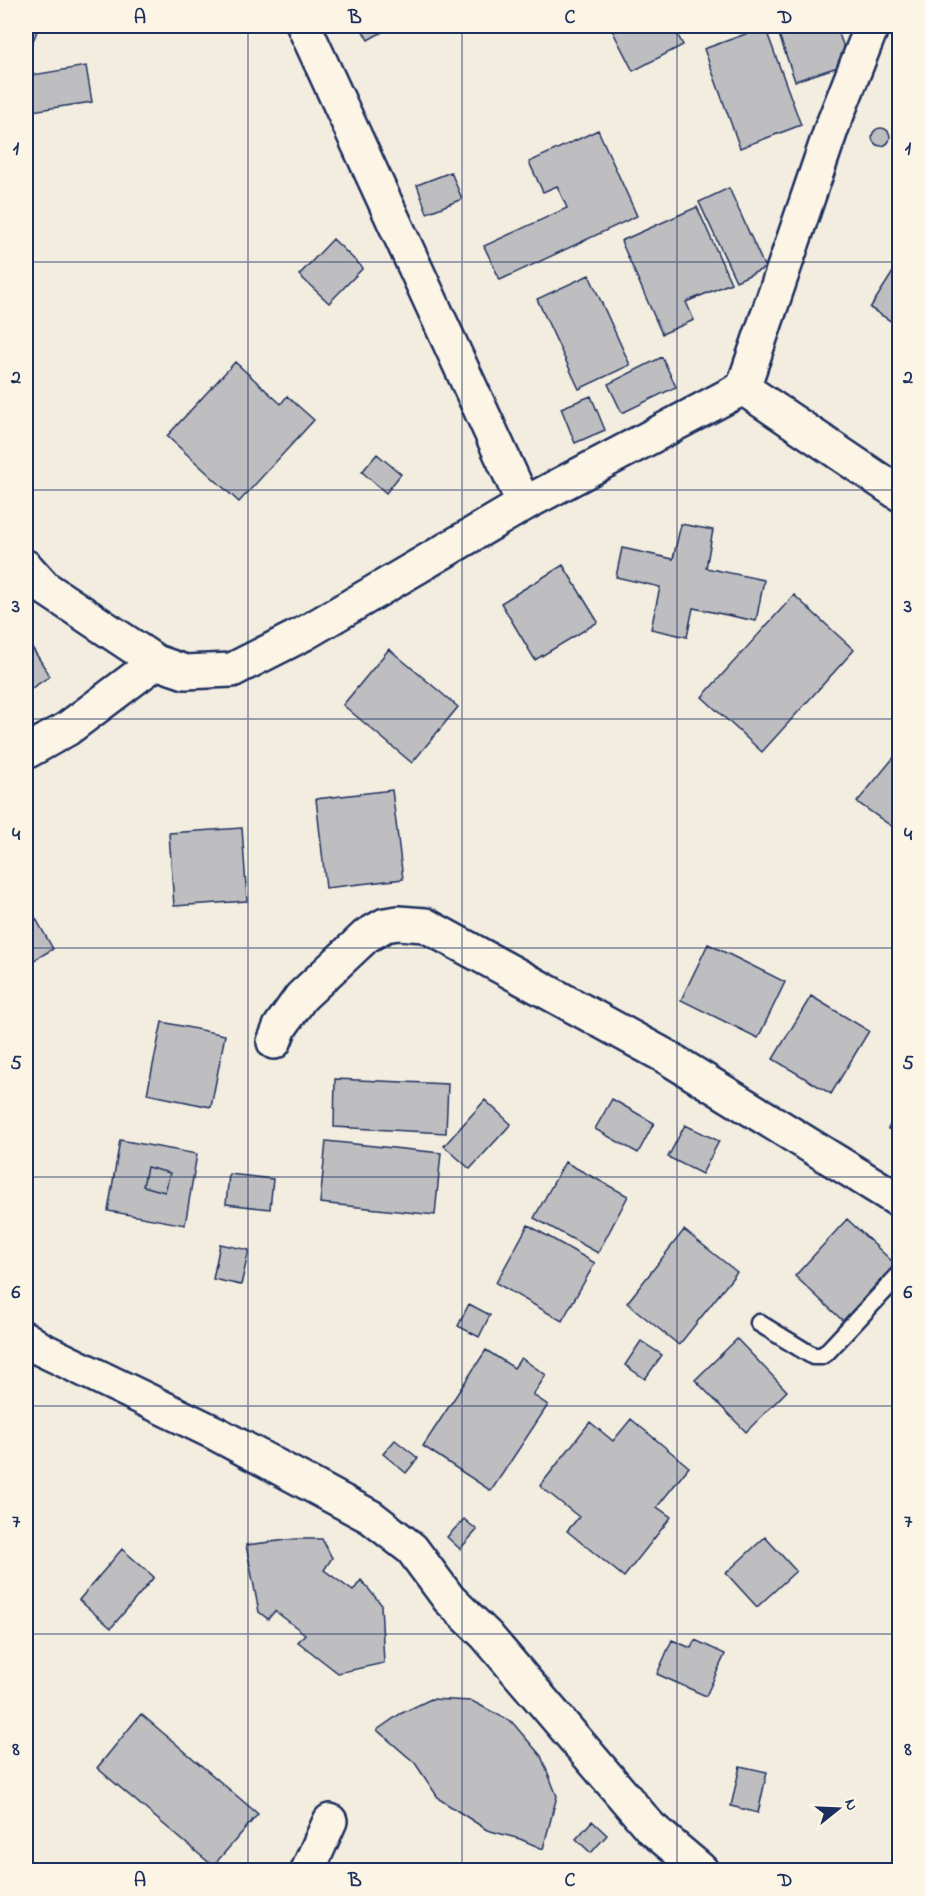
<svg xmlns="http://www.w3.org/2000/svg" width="925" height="1896" viewBox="0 0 925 1896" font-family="'Indie Flower',sans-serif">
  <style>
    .building { fill: #bebec0; stroke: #1b2f5e; stroke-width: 1.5; fill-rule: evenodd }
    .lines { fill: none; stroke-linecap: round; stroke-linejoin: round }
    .service-casing { stroke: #1b2f5e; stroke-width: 21 }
    .minor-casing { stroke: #1b2f5e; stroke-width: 38 }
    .service { stroke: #fcf5e5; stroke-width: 16 }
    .minor { stroke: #fcf5e5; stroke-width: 33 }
    .grid { fill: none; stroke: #1b2f5e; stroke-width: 1.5; stroke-opacity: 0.55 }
    .neatline { fill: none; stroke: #1b2f5e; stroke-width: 2 }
    .grid-label { font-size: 20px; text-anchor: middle; font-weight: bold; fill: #1b2f5e }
  </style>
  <rect width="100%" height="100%" fill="#f3ede0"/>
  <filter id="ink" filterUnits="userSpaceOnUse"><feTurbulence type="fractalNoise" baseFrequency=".0167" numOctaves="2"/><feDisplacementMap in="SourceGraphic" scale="12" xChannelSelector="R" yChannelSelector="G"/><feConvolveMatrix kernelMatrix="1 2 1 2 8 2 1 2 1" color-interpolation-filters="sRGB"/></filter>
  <g filter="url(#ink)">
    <path class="building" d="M 26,26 L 39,26 L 29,51 L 26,50 Z
      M 360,26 L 393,26 L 368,40 Z
      M 610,26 L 673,26 L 683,45 L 633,71 Z
      M 776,26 L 836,26 L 850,63 L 795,81 Z
      M 765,27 L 801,125 L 740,148 L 704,49 Z
      M 86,66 L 92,102 L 32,111 L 27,76 Z
      M872 137a9 9 0 1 1 18 0a9 9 0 1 1-18 0Z
      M 598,130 L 637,216 L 500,280 L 484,246 L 567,208 L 557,186 L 543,192 L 529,162 Z
      M 451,172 L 462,199 L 427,213 L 417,185 Z
      M 729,188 L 765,268 L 736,281 L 699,202 Z
      M 697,207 L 731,283 L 686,302 L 694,320 L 662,334 L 621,241 Z
      M 333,239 L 363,268 L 329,303 L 299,275 Z
      M 900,261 L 900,327 L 870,308 Z
      M 589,275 L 630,365 L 579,389 L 537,299 Z
      M 662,357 L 676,387 L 622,413 L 608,384 Z
      M 235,362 L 281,404 L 287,396 L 314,420 L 239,502 L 167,436 Z
      M 591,396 L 605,430 L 575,443 L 561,408 Z
      M 377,454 L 401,474 L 386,493 L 362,472 Z
      M 681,524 L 713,530 L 706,568 L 764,580 L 756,621 L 693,608 L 687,637 L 651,629 L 660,587 L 616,577 L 622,548 L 673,559 Z
      M 563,565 L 598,622 L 535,660 L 501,603 Z
      M 794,595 L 854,650 L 762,752 L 702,697 Z
      M 26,638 L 50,676 L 26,692 Z
      M 389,649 L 458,707 L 412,763 L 343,705 Z
      M 900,750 L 900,832 L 857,802 Z
      M 392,790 L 403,879 L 326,888 L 316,799 Z
      M 242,828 L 247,901 L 174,906 L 169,833 Z
      M 26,901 L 53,949 L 26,965 Z
      M 708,944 L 785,982 L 758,1038 L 681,1000 Z
      M 811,996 L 869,1031 L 831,1094 L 773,1059 Z
      M 162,1022 L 225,1035 L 211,1107 L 147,1094 Z
      M 335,1079 L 448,1084 L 446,1133 L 334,1127 Z
      M 612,1099 L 654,1123 L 638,1153 L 595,1129 Z
      M 485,1100 L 511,1124 L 470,1169 L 444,1146 Z
      M 900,1107 L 900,1134 L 888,1129 Z
      M 685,1125 L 719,1141 L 702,1174 L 668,1157 Z
      M 120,1140 L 197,1154 L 185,1225 L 108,1211 ZM 147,1167 L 170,1173 L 165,1192 L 143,1186 Z
      M 326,1141 L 441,1153 L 435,1215 L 320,1203 Z
      M 565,1162 L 628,1196 L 598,1253 L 534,1218 Z
      M 147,1167 L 170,1173 L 165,1192 L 143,1186 Z
      M 229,1174 L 273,1179 L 270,1209 L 226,1204 Z
      M 847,1219 L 895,1264 L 843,1321 L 795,1276 Z
      M 528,1225 L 595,1263 L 562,1321 L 496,1283 Z
      M 684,1230 L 737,1272 L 679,1345 L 627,1303 Z
      M 220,1244 L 249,1250 L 241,1285 L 213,1279 Z
      M 469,1304 L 490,1315 L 479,1337 L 458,1326 Z
      M 737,1339 L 787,1391 L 746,1432 L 695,1380 Z
      M 641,1341 L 662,1355 L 645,1379 L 625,1365 Z
      M 486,1350 L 514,1368 L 521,1358 L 546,1375 L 533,1395 L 548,1405 L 491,1491 L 423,1446 Z
      M 631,1419 L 689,1467 L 657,1507 L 671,1517 L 624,1577 L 567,1531 L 579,1517 L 540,1486 L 590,1422 L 613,1441 Z
      M 395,1440 L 418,1458 L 406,1473 L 383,1454 Z
      M 464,1519 L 477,1530 L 460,1549 L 447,1537 Z
      M 765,1537 L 796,1571 L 757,1607 L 726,1573 Z
      M 295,1539 L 322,1539 L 332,1558 L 324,1570 L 353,1591 L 361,1580 L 381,1604 L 384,1663 L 338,1673 L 298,1642 L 305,1634 L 275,1611 L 268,1619 L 259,1612 L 246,1545 Z
      M 122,1549 L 154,1577 L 111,1628 L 79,1600 Z
      M 672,1640 L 691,1648 L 695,1640 L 725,1654 L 706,1696 L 657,1674 Z
      M 431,1699 L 472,1701 L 512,1722 L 541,1756 L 557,1796 L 543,1849 L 520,1839 L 487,1830 L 439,1799 L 415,1763 L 377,1730 L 400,1714 Z
      M 141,1714 L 258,1814 L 213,1866 L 97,1768 Z
      M 740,1766 L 767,1772 L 758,1813 L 731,1806 Z
      M 592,1821 L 607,1835 L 591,1853 L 576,1839 Z"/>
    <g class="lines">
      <defs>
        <path id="service" d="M 759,1323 L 813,1356 L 821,1356 L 826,1353 L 900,1274"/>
        <path id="minor" d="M 304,26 L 524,504 L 743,388 L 832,127 L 872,26
          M 743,388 L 900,494
          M 26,567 L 45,588 L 156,662 L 185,672 L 232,670 L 305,633 L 524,504
          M 26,752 L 67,729 L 156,662
          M 274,1042 L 280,1027 L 301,997 L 366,936 L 385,925 L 398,923 L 425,925 L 665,1056 L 900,1201
          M 26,1339 L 41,1349 L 215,1433 L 371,1517 L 412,1549 L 449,1599 L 486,1635 L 650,1827 L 701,1870
          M 308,1870 L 330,1821"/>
      </defs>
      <use href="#service" class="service-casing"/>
      <use href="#minor" class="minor-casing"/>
      <use href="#service" class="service"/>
      <use href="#minor" class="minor"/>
    </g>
  </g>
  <path class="grid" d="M 248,26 L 248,1870M 462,26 L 462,1870M 677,26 L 677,1870M 26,262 L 900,262M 26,490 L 900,490M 26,719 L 900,719M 26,948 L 900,948M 26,1177 L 900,1177M 26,1406 L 900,1406M 26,1634 L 900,1634"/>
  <rect width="925" height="1896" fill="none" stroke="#fcf5e5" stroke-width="66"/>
  <g transform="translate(838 1809) rotate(72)" stroke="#fcf5e5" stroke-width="4.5" paint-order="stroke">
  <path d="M0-4.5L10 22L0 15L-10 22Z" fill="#1b2f5e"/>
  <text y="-9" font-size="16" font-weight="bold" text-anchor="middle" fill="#1b2f5e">N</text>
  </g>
  <rect x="33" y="33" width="859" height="1830" class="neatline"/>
  <g class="grid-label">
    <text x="140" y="23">A</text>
    <text x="355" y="23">B</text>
    <text x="570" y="23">C</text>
    <text x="785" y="23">D</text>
    <text x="16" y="154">1</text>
    <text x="908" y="154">1</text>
    <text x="16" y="383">2</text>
    <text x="908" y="383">2</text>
    <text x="16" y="612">3</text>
    <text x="908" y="612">3</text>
    <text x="16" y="840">4</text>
    <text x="908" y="840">4</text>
    <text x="16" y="1069">5</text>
    <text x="908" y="1069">5</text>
    <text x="16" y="1298">6</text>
    <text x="908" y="1298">6</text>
    <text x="16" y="1527">7</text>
    <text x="908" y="1527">7</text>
    <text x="16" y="1755">8</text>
    <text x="908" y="1755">8</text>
    <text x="140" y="1886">A</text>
    <text x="355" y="1886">B</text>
    <text x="570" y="1886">C</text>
    <text x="785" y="1886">D</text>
  </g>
</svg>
